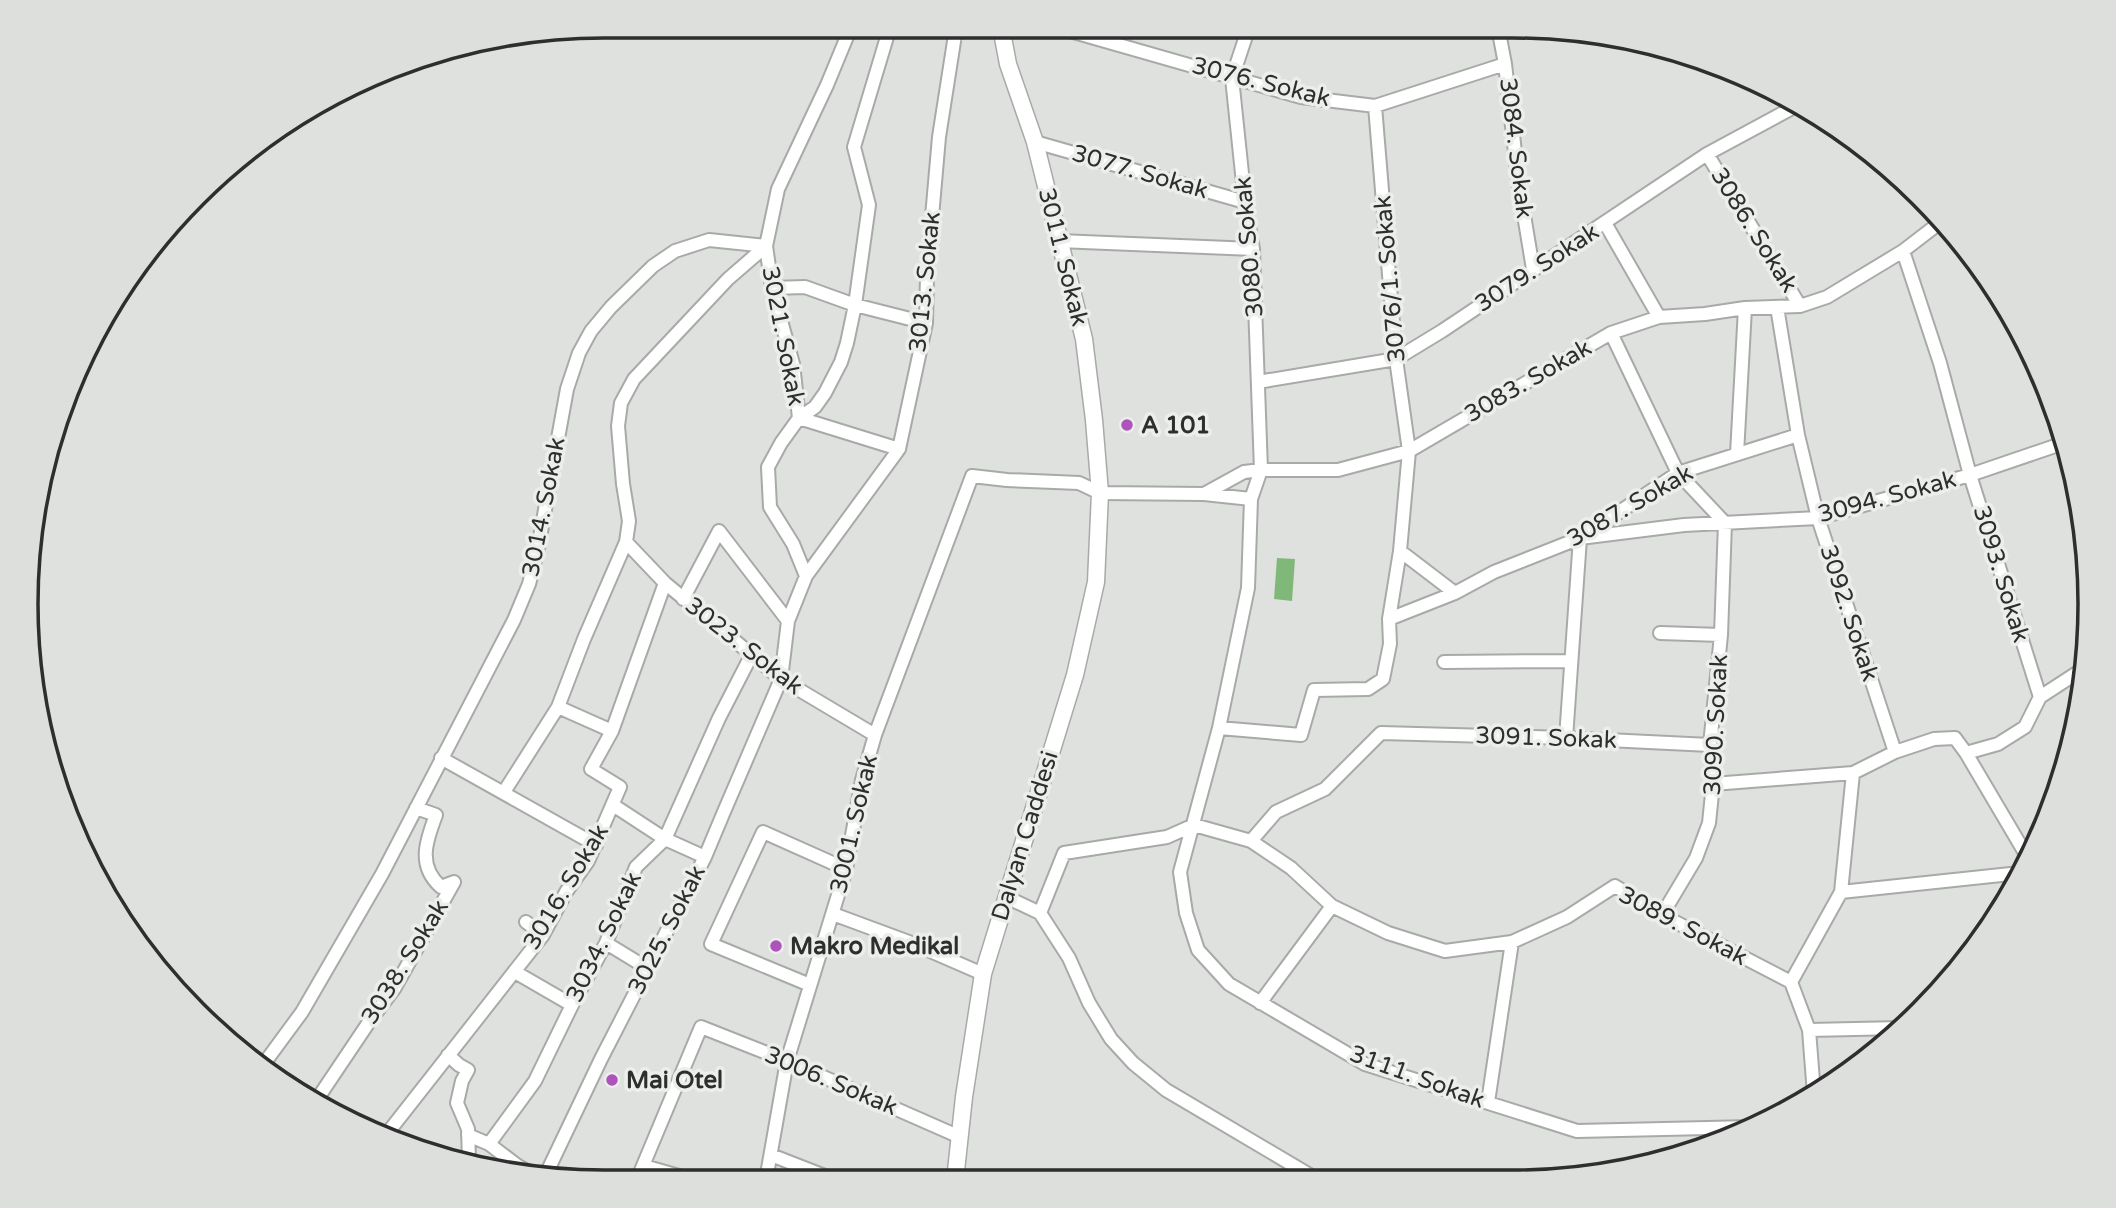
<svg xmlns="http://www.w3.org/2000/svg" width="2116" height="1208" viewBox="0 0 2116 1208" font-family="'Varela Round',sans-serif">
  <style>
    .water { fill: #80b87a }
    .lines { fill: none; stroke-linecap: round; stroke-linejoin: round }
    .street-casing { stroke: #a8aaa8; stroke-width: 16 }
    .secondary-casing { stroke: #a8aaa8; stroke-width: 19 }
    .street { stroke: #fff; stroke-width: 12 }
    .secondary { stroke: #fff; stroke-width: 16 }
    .poi-dot { fill: #ae52bc; stroke: #eceeeb; stroke-width: 2.5 }
    .labels { text-anchor: middle; dominant-baseline: central; stroke-width: 7; stroke-linejoin: round; paint-order: stroke }
    .street-label { font-size: 24px; fill: #2d2e2d; stroke: #eceeeb }
    .poi-label { font-size: 24px; font-weight: bold; fill: #2d2e2d; stroke: #eceeeb; text-anchor: start }
    .rim { fill: none; stroke: #2d2e2d; stroke-width: 3.5 }
  </style>
  <rect width="100%" height="100%" fill="#dee1de"/>
  <path class="water" d="M 1277,558 L 1295,559 L 1292,601 L 1274,599 Z"/>
  <g class="lines">
    <defs>
      <path id="street" d="M 1056,27 L 1301,97 L 1375,106 L 1505,64
        M 1249,27 L 1232,78 L 1245,202 L 1253,249 L 1261,470 L 1251,499
        M 1498,27 L 1505,64 L 1518,179 L 1533,269
        M 1375,106 L 1396,359 L 1409,451 L 1400,551
        M 1035,142 L 1245,202
        M 1707,154 L 1800,306
        M 1605,223 L 1659,317
        M 1059,241 L 1253,249
        M 1903,251 L 1940,363 L 1970,475 L 2040,697
        M 772,288 L 805,287 L 855,305 L 926,323
        M 1777,307 L 1798,435 L 1818,518 L 1895,752
        M 1611,333 L 1678,473 L 1725,523
        M 1258,382 L 1396,359 L 1442,331 L 1707,154 L 1796,106
        M 799,418 L 815,407 L 825,393 L 841,362 L 847,343 L 855,305 L 869,205 L 854,147 L 890,27
        M 799,418 L 899,449
        M 1737,454 L 1745,308
        M 1204,494 L 1251,499 L 1248,588 L 1219,728 L 1180,872 L 1186,913 L 1198,950 L 1229,984 L 1365,1064 L 1577,1131 L 1751,1127
        M 1580,538 L 1684,525 L 1818,518 L 1970,475 L 2064,443
        M 626,542 L 665,583 L 781,679 L 875,735
        M 806,576 L 793,544 L 770,507 L 768,467 L 781,443 L 799,418 L 793,364 L 772,288 L 766,246 L 778,189 L 827,85 L 851,27
        M 683,599 L 719,531 L 788,621
        M 1389,619 L 1455,593 L 1494,572 L 1580,538 L 1678,473 L 1798,435
        M 1660,633 L 1721,635
        M 1444,662 L 1570,661
        M 558,707 L 612,731
        M 1219,728 L 1301,735 L 1314,690 L 1368,689 L 1383,679 L 1390,644 L 1389,619 L 1400,551 L 1455,593
        M 1566,738 L 1580,538
        M 1966,753 L 1998,744 L 2025,727 L 2040,697 L 2083,669
        M 441,758 L 596,845
        M 1713,784 L 1853,773 L 1895,752 L 1934,739 L 1955,738 L 1966,753 L 2028,858
        M 504,792 L 558,707 L 584,639 L 626,542 L 629,521 L 623,484 L 618,426 L 621,403 L 634,379 L 728,279 L 766,246
        M 613,805 L 665,839 L 705,857
        M 1251,841 L 1276,812 L 1325,789 L 1381,733 L 1566,738 L 1710,745
        M 1841,892 L 2020,873
        M 1006,897 L 1040,913
        M 1040,913 L 1064,853 L 1167,837 L 1194,825 L 1251,841 L 1291,868 L 1332,906 L 1388,933 L 1445,951 L 1512,942 L 1567,917 L 1615,886 L 1662,915 L 1791,982 L 1809,1030 L 1814,1094
        M 1040,913 L 1069,958 L 1089,1003 L 1111,1039 L 1133,1063 L 1166,1090 L 1318,1180
        M 833,914 L 914,944 L 983,974
        M 1662,915 L 1696,858 L 1709,823 L 1713,784 L 1710,745 L 1721,635 L 1725,523
        M 526,922 L 543,935
        M 606,943 L 647,968
        M 515,972 L 572,1005
        M 1791,982 L 1841,892 L 1853,773
        M 810,985 L 711,944 L 763,832 L 846,869
        M 1260,1003 L 1332,906
        M 1809,1030 L 1901,1028
        M 448,1055 L 459,1065 L 468,1070 L 462,1081 L 457,1103 L 468,1129 L 469,1161
        M 263,1065 L 302,1012 L 382,874 L 514,620 L 529,584 L 538,548 L 567,389 L 579,353 L 591,331 L 611,307 L 653,266 L 675,251 L 709,240 L 766,246
        M 316,1101 L 369,1022 L 394,989 L 454,882 L 441,887 C 417,866 426,841 436,815 L 416,808
        M 1488,1102 L 1512,942
        M 386,1135 L 543,935 L 566,892 L 588,861 L 620,787 L 591,769 L 612,731 L 665,583
        M 468,1135 L 489,1144 L 518,1166 L 532,1174
        M 489,1144 L 535,1081 L 572,1005 L 606,943 L 636,867 L 665,839 L 719,718 L 752,654
        M 771,1155 L 835,1180
        M 644,1166 L 693,1180
        M 543,1176 L 549,1168 L 601,1059 L 705,857 L 723,814 L 781,679 L 788,621 L 806,576 L 899,449 L 926,323 L 927,274 L 939,137 L 955,35 L 969,27
        M 637,1180 L 701,1027 L 787,1061 L 960,1137
        M 766,1180 L 787,1061 L 846,869 L 862,780 L 875,735 L 972,476 L 1007,480 L 1079,483 L 1100,493 L 1204,494 L 1244,472 L 1261,470 L 1338,470 L 1409,451 L 1611,333 L 1659,317 L 1705,314 L 1745,308 L 1800,306 L 1827,297 L 1903,251 L 1942,221"/>
      <path id="secondary" d="M 955,1180 L 964,1097 L 983,974 L 1075,675 L 1096,582 L 1100,493 L 1094,420 L 1084,339 L 1035,142 L 1008,64 L 1001,27"/>
    </defs>
    <use href="#street" class="street-casing"/>
    <use href="#secondary" class="secondary-casing"/>
    <use href="#street" class="street"/>
    <use href="#secondary" class="secondary"/>
  </g>
  <g class="poi-dot">
    <circle cx="1127" cy="425" r="7"/>
    <circle cx="776" cy="946" r="7"/>
    <circle cx="612" cy="1080" r="7"/>
  </g>
  <g class="labels">
    <g class="street-label">
      <text transform="translate(1261 82) rotate(14)">3076. Sokak</text>
      <text transform="translate(1516 148) rotate(83)">3084. Sokak</text>
      <text transform="translate(1140 172) rotate(16)">3077. Sokak</text>
      <text transform="translate(1754 230) rotate(58)">3086. Sokak</text>
      <text transform="translate(1249 247) rotate(-95)">3080. Sokak</text>
      <text transform="translate(1063 257) rotate(76)">3011. Sokak</text>
      <text transform="translate(1537 268) rotate(-33)">3079. Sokak</text>
      <text transform="translate(1390 279) rotate(-95)">3076/1. Sokak</text>
      <text transform="translate(925 282) rotate(-84)">3013. Sokak</text>
      <text transform="translate(783 336) rotate(79)">3021. Sokak</text>
      <text transform="translate(1528 381) rotate(-30)">3083. Sokak</text>
      <text transform="translate(1887 497) rotate(-15)">3094. Sokak</text>
      <text transform="translate(1630 506) rotate(-30)">3087. Sokak</text>
      <text transform="translate(544 507) rotate(-79)">3014. Sokak</text>
      <text transform="translate(2001 574) rotate(73)">3093. Sokak</text>
      <text transform="translate(1849 613) rotate(72)">3092. Sokak</text>
      <text transform="translate(744 646) rotate(38)">3023. Sokak</text>
      <text transform="translate(1716 725) rotate(-87)">3090. Sokak</text>
      <text transform="translate(1546 738) rotate(2)">3091. Sokak</text>
      <text transform="translate(854 824) rotate(-77)">3001. Sokak</text>
      <text transform="translate(1025 836) rotate(-73)">Dalyan Caddesi</text>
      <text transform="translate(566 887) rotate(-59)">3016. Sokak</text>
      <text transform="translate(1683 926) rotate(28)">3089. Sokak</text>
      <text transform="translate(667 930) rotate(-63)">3025. Sokak</text>
      <text transform="translate(604 937) rotate(-64)">3034. Sokak</text>
      <text transform="translate(405 962) rotate(-58)">3038. Sokak</text>
      <text transform="translate(1417 1077) rotate(20)">3111. Sokak</text>
      <text transform="translate(831 1081) rotate(23)">3006. Sokak</text>
    </g>
    <g class="poi-label">
      <text x="1141" y="425">A 101</text>
      <text x="790" y="946">Makro Medikal</text>
      <text x="626" y="1080">Mai Otel</text>
    </g>
  </g>
  <path d="M0 0H2116V1208H0ZM604 38H1512A566 566 0 0 1 2078 604V604A566 566 0 0 1 1512 1170H604A566 566 0 0 1 38 604V604A566 566 0 0 1 604 38Z" fill="#dddfdc" fill-rule="evenodd"/>
  <path class="rim" d="M604 38H1512A566 566 0 0 1 2078 604V604A566 566 0 0 1 1512 1170H604A566 566 0 0 1 38 604V604A566 566 0 0 1 604 38Z"/>
</svg>
